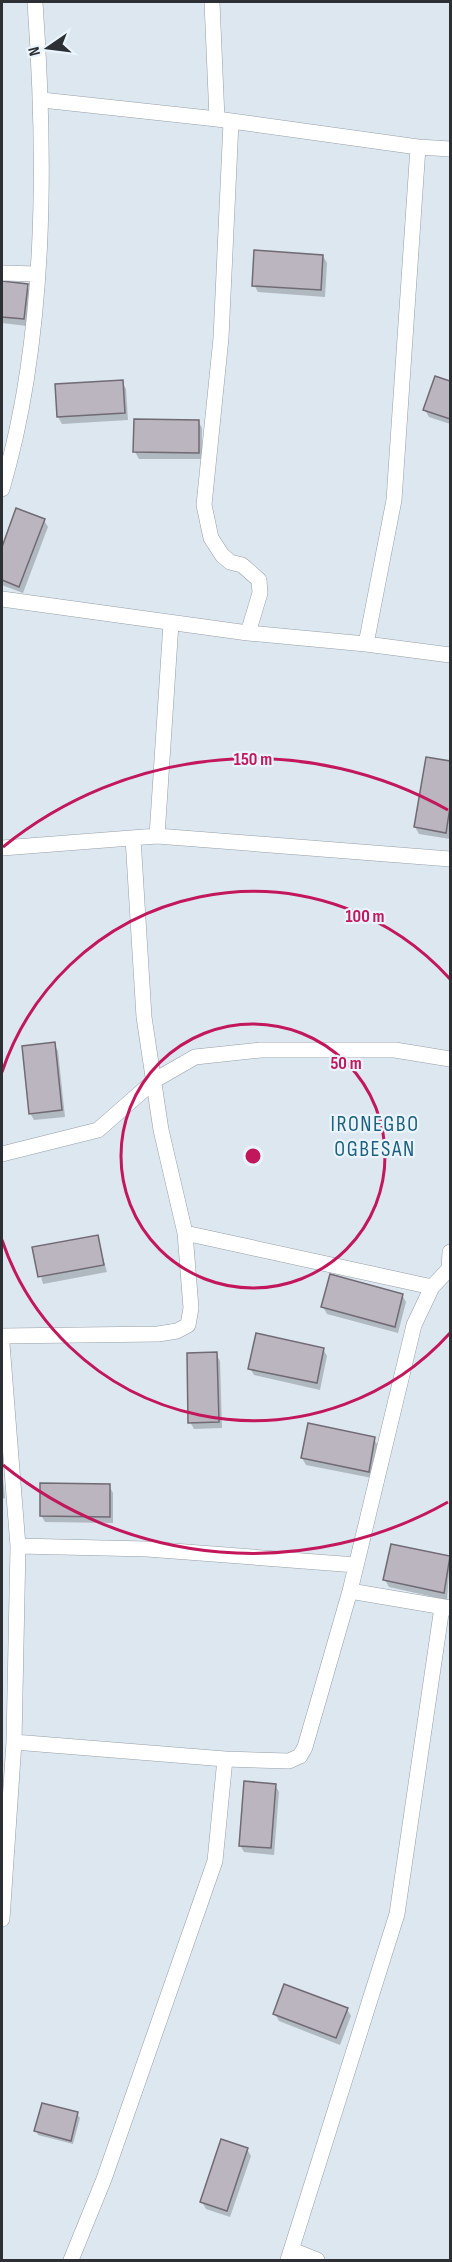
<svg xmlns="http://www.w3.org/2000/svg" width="452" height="2262" viewBox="0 0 452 2262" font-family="'Sofia Sans Condensed',sans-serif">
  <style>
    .shadow { fill: #0003 }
    .building { fill: #bbb5bf; stroke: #706a73; stroke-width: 1.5 }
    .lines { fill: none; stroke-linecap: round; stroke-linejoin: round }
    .minor-casing { stroke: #969fa7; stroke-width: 16 }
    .minor { stroke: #fff; stroke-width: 15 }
    .ring { fill: none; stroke: #c2185b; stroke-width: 3 }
    .labels { text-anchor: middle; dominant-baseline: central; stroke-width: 4.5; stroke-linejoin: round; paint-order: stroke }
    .quarter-label { font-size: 22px; letter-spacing: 1.5px; fill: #1d5f7c; stroke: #eaf4fd }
    .centre { fill: #c2185b; stroke: #eaf4fd; stroke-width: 3 }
    .ring-label { font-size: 18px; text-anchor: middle; font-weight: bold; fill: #c2185b; stroke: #eaf4fd; stroke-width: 4.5; stroke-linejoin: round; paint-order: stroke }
  </style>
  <rect width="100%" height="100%" fill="#dde7f0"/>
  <path class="shadow" d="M 323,256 L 327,263 L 325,297 L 258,292 L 254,285 Z
    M 2,282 L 27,286 L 31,293 L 27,326 L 2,323 Z
    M 436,377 L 450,383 L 450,424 L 429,417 L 425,410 Z
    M 122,382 L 126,389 L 128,420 L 62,424 L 58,417 Z
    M 198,421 L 202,428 L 202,459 L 139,459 L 135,452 Z
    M 17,510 L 44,520 L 48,527 L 23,593 L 2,585 L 2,551 Z
    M 427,759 L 450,763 L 450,839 L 419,834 L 415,827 Z
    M 54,1044 L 58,1051 L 65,1117 L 34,1120 L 30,1113 Z
    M 97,1237 L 107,1272 L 43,1284 L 34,1249 Z
    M 402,1295 L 406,1302 L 398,1333 L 327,1314 L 323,1307 Z
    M 323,1349 L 327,1356 L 320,1390 L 254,1375 L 250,1368 Z
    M 216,1354 L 220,1361 L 222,1428 L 194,1429 L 190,1422 Z
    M 374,1439 L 378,1446 L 372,1478 L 306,1465 L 302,1458 Z
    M 2,1469 L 5,1498 L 2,1499 Z
    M 109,1486 L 113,1493 L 113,1523 L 45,1522 L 41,1515 Z
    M 392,1545 L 450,1558 L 447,1600 L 389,1587 L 385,1580 Z
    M 275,1785 L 279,1792 L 274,1855 L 244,1852 L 240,1845 Z
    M 347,2009 L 351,2016 L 340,2045 L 279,2021 L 275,2014 Z
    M 77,2114 L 80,2118 L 73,2144 L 38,2135 L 36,2130 Z
    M 247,2149 L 251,2156 L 230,2217 L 206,2209 L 202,2202 Z"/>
  <path class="building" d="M 254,250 L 323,255 L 321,290 L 252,286 Z
    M 2,281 L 28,284 L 24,319 L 2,317 Z
    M 435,376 L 450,381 L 450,419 L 423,410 Z
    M 123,380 L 125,413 L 57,417 L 55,384 Z
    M 134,419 L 199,420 L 199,453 L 133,452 Z
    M 16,508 L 45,519 L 19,587 L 2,580 L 2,547 Z
    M 426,757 L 450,761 L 450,807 L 446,833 L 414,827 Z
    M 55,1042 L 62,1110 L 29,1114 L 22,1046 Z
    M 98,1235 L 104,1265 L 38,1277 L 32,1247 Z
    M 330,1274 L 403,1294 L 395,1327 L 321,1307 Z
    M 256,1333 L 324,1348 L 317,1383 L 248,1369 Z
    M 217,1352 L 219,1422 L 188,1423 L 187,1353 Z
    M 308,1423 L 375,1437 L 369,1472 L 301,1458 Z
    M 40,1483 L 110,1484 L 110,1517 L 40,1516 Z
    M 391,1544 L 450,1556 L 444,1593 L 383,1580 Z
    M 244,1781 L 276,1784 L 271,1848 L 239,1846 Z
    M 284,1984 L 348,2008 L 336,2038 L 273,2014 Z
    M 42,2103 L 78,2112 L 71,2141 L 34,2131 Z
    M 221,2139 L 248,2148 L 227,2211 L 200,2202 Z"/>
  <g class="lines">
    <defs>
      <path id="minor" d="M 212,2 L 217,119
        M 42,100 L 217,119 L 418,147 L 450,149
        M 231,122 L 221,338 L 204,505 L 211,538 L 222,555 L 230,562 L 242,565 L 259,580 L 260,593 L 248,633
        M 2,273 L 36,274
        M 2,489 C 47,337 46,158 35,2
        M 2,599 L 248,633 L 366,644 L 450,655
        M 366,644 L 394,500 L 418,147
        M 157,836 L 171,623
        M 2,848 L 157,836 L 450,859
        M 2,1154 L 98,1130 L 155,1080 L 195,1057 L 261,1050 L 395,1050 L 450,1059
        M 185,1233 L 432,1287
        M 2,1336 L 158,1334 L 177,1331 L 188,1325 L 191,1308 L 185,1233 L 161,1130 L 144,1017 L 133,838
        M 2,1344 L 18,1546 L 14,1742 L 2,1919
        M 18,1546 L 147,1549 L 356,1565
        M 350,1591 L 450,1608
        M 14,1742 L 225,1759 L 289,1761 L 300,1756 L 305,1747 L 350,1591 L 414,1325 L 432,1287 L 449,1269 L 450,1252
        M 292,2250 L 317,2260
        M 71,2260 L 104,2179 L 215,1861 L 225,1759
        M 288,2260 L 397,1914 L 442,1607"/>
    </defs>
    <use href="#minor" class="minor-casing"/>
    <use href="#minor" class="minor"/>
  </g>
  <g class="ring">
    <circle cx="253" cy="1156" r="132"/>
    <path d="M450 1333A265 265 0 0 1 2 1240M2 1072A265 265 0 0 1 450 979"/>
    <path d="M448 1502A397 397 0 0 1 3 1465M3 847A397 397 0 0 1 448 810"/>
  </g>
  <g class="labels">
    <g class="quarter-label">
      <text x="375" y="1124">IRONEGBO<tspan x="375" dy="25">OGBESAN</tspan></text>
    </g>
  </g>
  <circle cx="253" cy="1156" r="9" class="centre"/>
  <g class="ring-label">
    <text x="253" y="765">150 m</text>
    <text x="365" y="922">100 m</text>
    <text x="346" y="1069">50 m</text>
  </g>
  <rect width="452" height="2262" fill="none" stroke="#2c3034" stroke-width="6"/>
  <g transform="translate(48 48) rotate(256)" stroke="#eaf4fd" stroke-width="4.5" paint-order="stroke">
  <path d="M0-4.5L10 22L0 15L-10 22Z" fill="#2c3034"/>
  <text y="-9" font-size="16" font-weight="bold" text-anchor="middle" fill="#2c3034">N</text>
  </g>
</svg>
